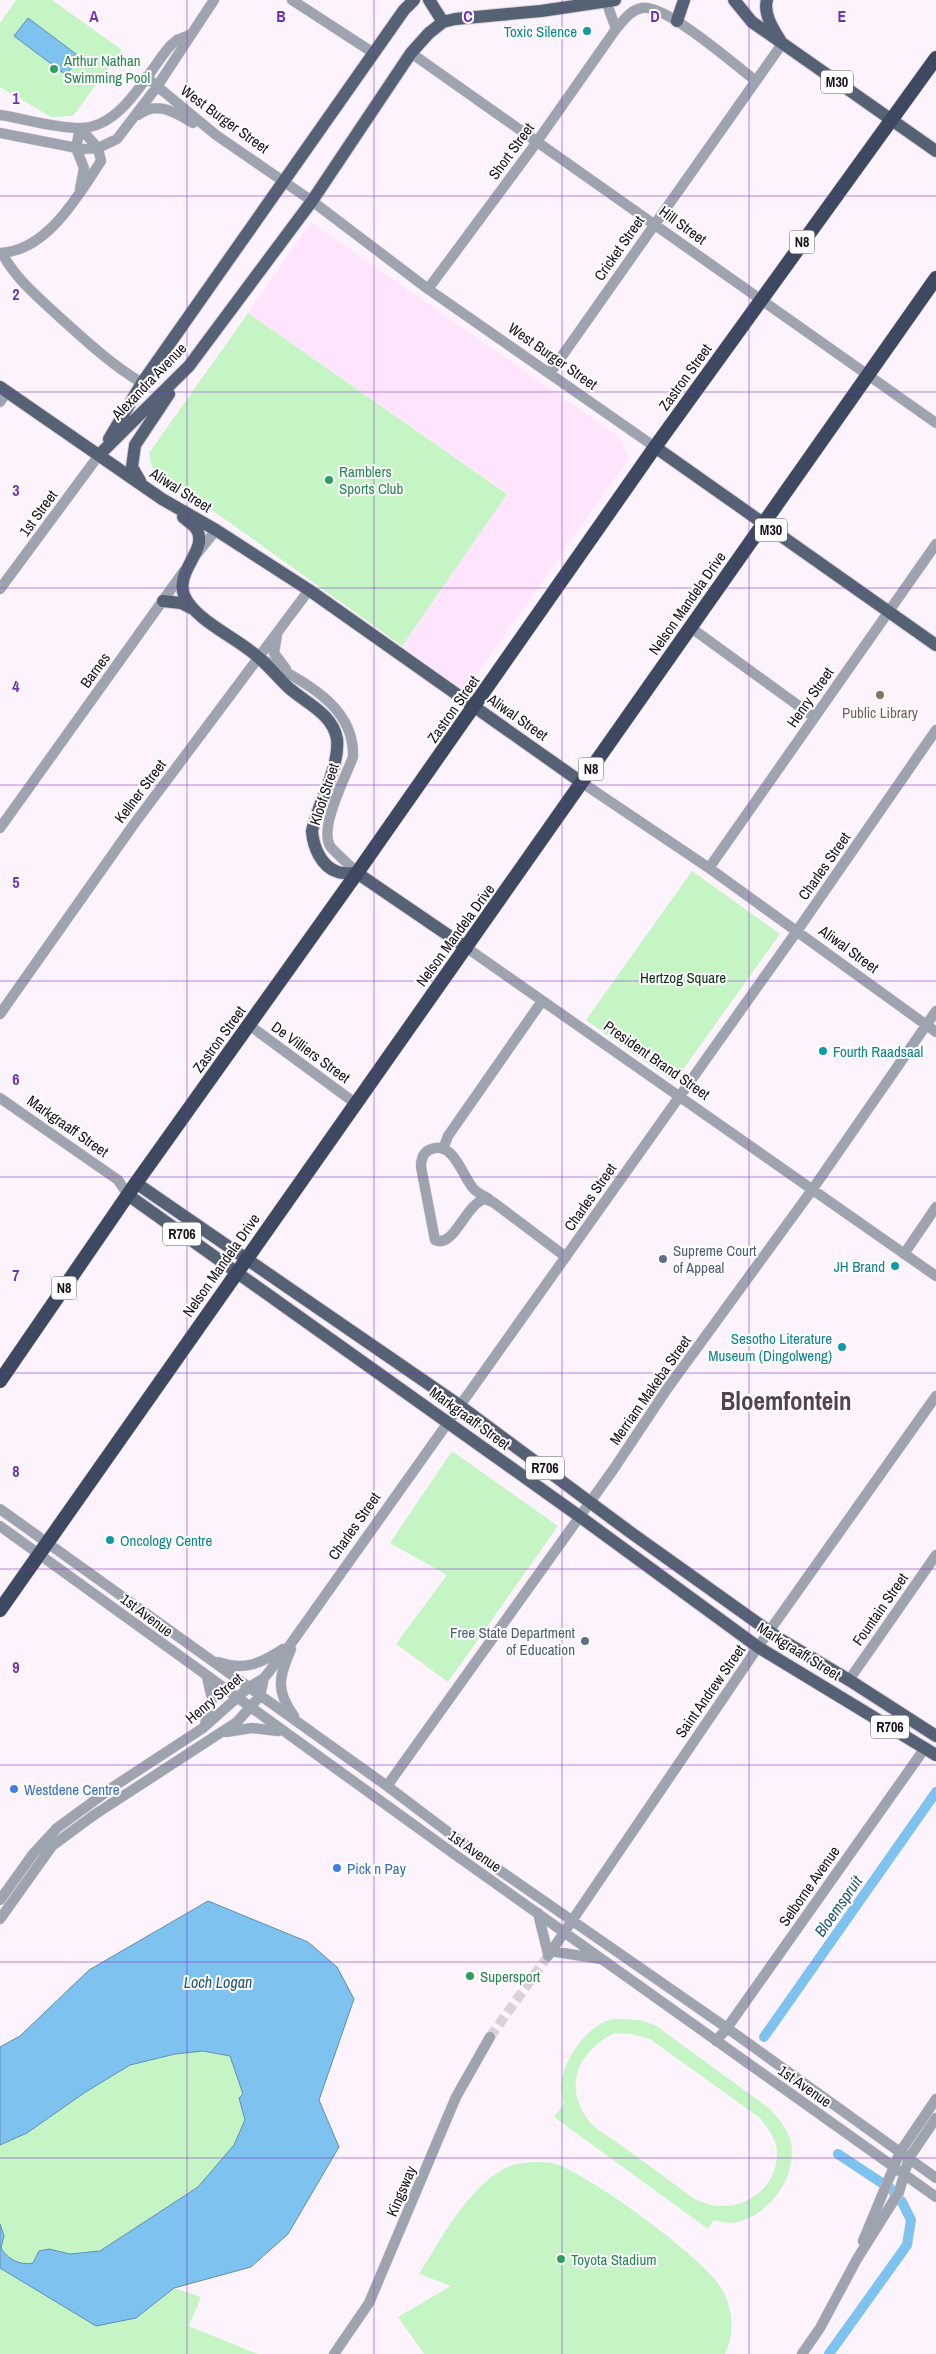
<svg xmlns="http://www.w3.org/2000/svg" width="936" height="2354" viewBox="0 0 936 2354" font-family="'Archivo Narrow',sans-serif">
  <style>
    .built { fill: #fee5fd }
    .green { fill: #c5f5c5; fill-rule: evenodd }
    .water { fill: #7ec2f0; stroke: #608db0 }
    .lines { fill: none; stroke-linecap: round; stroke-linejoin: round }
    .canal { stroke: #7ec2f0; stroke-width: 10 }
    .minor-tunnel { stroke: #dbd1db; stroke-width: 10; stroke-dasharray: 10 5; stroke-linecap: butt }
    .minor-casing { stroke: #d9cfd9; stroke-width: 11 }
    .major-casing { stroke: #d9cfd9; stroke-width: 14 }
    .highway-casing { stroke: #d9cfd9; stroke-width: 15 }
    .minor { stroke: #9da4b0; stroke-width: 10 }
    .major { stroke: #556175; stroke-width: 12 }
    .highway { stroke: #3c4960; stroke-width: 14 }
    .grid { fill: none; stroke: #7b2cbf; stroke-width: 1; stroke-opacity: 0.55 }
    .culture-dot { fill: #0f9aa8; stroke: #fff; stroke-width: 2 }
    .leisure-dot { fill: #2e9e5b; stroke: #fff; stroke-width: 2 }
    .education-dot { fill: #8d6e63; stroke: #fff; stroke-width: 2 }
    .service-dot { fill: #5c6f8a; stroke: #fff; stroke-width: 2 }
    .shop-dot { fill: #3f7fe0; stroke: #fff; stroke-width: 2 }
    .labels { text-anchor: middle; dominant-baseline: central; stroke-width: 4; stroke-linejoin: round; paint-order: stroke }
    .shield { fill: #fff; stroke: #5f595f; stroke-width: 1 }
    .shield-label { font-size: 14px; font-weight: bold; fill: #1b121b }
    .culture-label { font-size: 15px; fill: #0d838f; stroke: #fff; text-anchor: end }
    .leisure-label { font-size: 15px; fill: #27864d; stroke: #fff; text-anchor: start }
    .street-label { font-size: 15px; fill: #1b121b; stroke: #fff }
    .education-label { font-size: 15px; fill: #785e54; stroke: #fff }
    .park-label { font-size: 15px; fill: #0a320f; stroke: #fff }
    .service-label { font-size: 15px; fill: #4e5e75; stroke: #fff; text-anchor: start }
    .shop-label { font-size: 15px; fill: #366cbe; stroke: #fff; text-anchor: start }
    .water-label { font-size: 16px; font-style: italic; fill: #1e5271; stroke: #fff }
    .town-label { font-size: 25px; font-weight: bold; fill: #554054; stroke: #fff }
    .grid-label { font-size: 16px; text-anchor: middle; font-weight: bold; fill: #7b2cbf; stroke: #fff; stroke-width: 4; stroke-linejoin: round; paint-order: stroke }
  </style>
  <rect width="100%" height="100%" fill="#fdf3fd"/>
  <path class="built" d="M 311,222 L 619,437 L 629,458 L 465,691 L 402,646 L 507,493 L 248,313 Z"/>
  <path class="green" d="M 16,0 L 52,0 L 122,50 L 73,116 L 51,117 L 0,87 L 0,23 Z
    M 248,313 L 507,494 L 402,646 L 152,467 L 149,453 Z
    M 692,871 L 780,934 L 674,1082 L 586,1020 Z
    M 452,1451 L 558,1526 L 448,1682 L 396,1644 L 447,1575 L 390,1543 Z
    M 623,2019 L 639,2020 L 655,2025 L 770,2109 C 778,2118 786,2127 790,2138 C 800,2175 768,2220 730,2223 C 725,2223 719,2221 714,2220 L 708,2229 L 554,2117 L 564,2104 C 563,2098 560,2091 561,2085 C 564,2060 581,2034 604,2022 C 609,2019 617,2019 623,2019 ZM 614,2033 L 631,2034 L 650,2039 L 760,2118 C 767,2128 777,2139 777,2152 C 778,2185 749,2208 719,2206 C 711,2206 703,2202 696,2200 C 670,2181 645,2162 619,2144 C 610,2137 596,2130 589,2121 C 562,2086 579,2051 614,2033 Z
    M 203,2051 L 230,2056 L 243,2094 L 239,2098 L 245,2120 L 234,2145 L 199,2186 L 100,2251 L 70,2254 L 48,2249 L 39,2251 L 33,2263 C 21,2266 7,2259 0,2248 L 4,2236 L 0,2224 L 0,2145 L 27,2133 L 84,2093 L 130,2065 L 175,2054 Z
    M 534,2162 C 541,2162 549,2162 556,2164 C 591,2176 708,2260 723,2291 C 733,2311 735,2334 725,2354 L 424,2354 L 398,2317 L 451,2286 L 419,2274 C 441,2239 464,2194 500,2171 C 510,2164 522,2163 534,2162 Z
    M 0,2268 L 96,2326 L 136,2318 L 174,2288 L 201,2297 L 189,2326 L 257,2354 L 0,2354 Z"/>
  <path class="water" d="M 28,18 L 80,57 L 66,75 L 14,36 Z
    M 208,1901 L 308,1942 L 337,1967 L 354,1999 L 319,2100 L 339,2147 L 288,2234 L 251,2267 L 174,2288 L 136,2318 L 96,2326 L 0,2268 L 0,2224 L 4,2236 L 1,2248 C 7,2259 21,2266 33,2263 L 39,2251 L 49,2249 L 70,2254 L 100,2251 L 198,2187 L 234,2145 L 245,2120 L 239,2098 L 243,2094 L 230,2056 L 203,2051 L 175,2054 L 130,2065 L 84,2093 L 27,2133 L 0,2145 L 0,2047 L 20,2036 L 89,1970 Z"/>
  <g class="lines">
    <path class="canal" d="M 764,2037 L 936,1792
      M 829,2354 L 907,2245 L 911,2220 L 902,2202 L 891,2189 L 838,2154"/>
    <path class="minor-tunnel" d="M 490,2037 L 548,1956"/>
    <defs>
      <path id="minor" d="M 292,0 L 372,52
        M 606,1 L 616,29
        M 411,53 L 936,423
        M 146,77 L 216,135 L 312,201 L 428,289 L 655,447
        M 0,115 C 26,119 53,128 80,128 C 122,128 147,73 170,46 L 177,40 L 190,35
        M 138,115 C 157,100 176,113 193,123
        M 80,128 L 76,148 L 84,168 L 80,189
        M 0,133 L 82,149 L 98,148 L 117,139 L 156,88 L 214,0
        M 0,253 C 47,251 78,196 101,161 L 98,148 L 80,128
        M 2,253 C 15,278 36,295 55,313 C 84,339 109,363 142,383
        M 428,289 L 531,150 L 616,29 C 623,21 630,10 642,8 C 666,4 735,65 756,81
        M 550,373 L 782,44
        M 0,402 L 7,392
        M 196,555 L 216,530
        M 0,589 L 99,455
        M 690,627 L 814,717
        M 277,635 L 274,653 L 286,669
        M 266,661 C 305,683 355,706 353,757 C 346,776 319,827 330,846 C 332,850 352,867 357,873
        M 581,782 L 709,868 L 936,1032
        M 0,828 L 184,571
        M 709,868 L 936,544
        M 467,948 L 936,1276
        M 0,1014 L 134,824 L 309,590
        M 249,1025 L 355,1103
        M 0,1098 L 118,1180 L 128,1195
        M 443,1149 L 448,1136 L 542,1001
        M 489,1199 C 484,1196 477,1193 473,1188 C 462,1176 453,1138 429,1150 C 423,1153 421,1160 421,1167 L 435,1240 C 454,1249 465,1204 485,1199 L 493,1202 L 566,1257
        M 904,1254 L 936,1207
        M 0,1509 L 387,1786 L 489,1863 L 727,2028 L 936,2178
        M 0,1526 L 450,1851 L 936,2197
        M 291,1649 C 279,1677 275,1690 294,1716
        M 218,1662 C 244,1671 260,1664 283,1649
        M 849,1680 L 936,1555
        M 205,1724 L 212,1699 L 207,1677
        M 226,1732 L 252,1728 L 278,1731
        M 387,1786 L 613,1470 L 667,1389 L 812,1190 L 936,1011
        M 0,1900 L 33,1854 L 57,1828 L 113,1787 L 203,1728 L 248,1688 L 264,1678 L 290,1645 L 797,931 L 936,730
        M 538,1913 L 548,1954
        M 0,1919 L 52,1846 L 94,1815 L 237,1722 L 260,1696 L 264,1678
        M 550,1951 L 601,1959
        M 548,1956 L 758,1647 L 936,1396
        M 716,2041 L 727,2028 L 925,1748
        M 863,2241 L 900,2152 L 936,2099
        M 334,2354 L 369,2303 L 456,2097 L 490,2037
        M 802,2354 L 820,2328 L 857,2259 L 899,2192 L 909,2158 L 936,2118"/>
      <path id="major" d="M 429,0 L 443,22
        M 734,0 L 752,22 L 936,151
        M 767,0 C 763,13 773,29 780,40
        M 677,21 L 684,0
        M 0,387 L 162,499 L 216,530 L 309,590 L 581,782
        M 109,439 L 142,383 L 404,10 L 414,0
        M 655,447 L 936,645
        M 99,455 L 189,366 L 312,201 L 411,53 L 429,33 L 443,22 L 455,19 L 541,11 L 615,0
        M 140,481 L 132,467 L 135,445 L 169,394
        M 183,517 C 187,521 194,525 197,530 C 208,550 175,571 184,595 C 195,621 238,638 259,658 C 270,667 278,678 289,688 C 306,703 333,714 337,739 C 340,767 318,803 312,831 C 313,846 321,867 338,872 C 343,874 352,873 357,873 L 467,948
        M 163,601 L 181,603 L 193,609
        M 136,1183 L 459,1405 L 630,1532 L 780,1639 L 849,1680 L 936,1736
        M 128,1195 L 579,1516 L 758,1647 L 936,1755"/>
      <path id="highway" d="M 0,1381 L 136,1183 L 357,873 L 655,447 L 936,58
        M 0,1610 L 936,278"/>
    </defs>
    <use href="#minor" class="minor-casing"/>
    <use href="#major" class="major-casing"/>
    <use href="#highway" class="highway-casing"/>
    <use href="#minor" class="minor"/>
    <use href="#major" class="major"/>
    <use href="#highway" class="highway"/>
  </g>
  <path class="grid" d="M 187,0 L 187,2354M 374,0 L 374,2354M 562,0 L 562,2354M 749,0 L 749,2354M 0,196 L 936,196M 0,392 L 936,392M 0,588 L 936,588M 0,785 L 936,785M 0,981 L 936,981M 0,1177 L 936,1177M 0,1373 L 936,1373M 0,1569 L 936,1569M 0,1765 L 936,1765M 0,1962 L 936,1962M 0,2158 L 936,2158"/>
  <g class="culture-dot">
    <circle cx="587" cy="31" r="5"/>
    <circle cx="823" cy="1051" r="5"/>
    <circle cx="895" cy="1266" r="5"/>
    <circle cx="842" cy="1347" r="5"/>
    <circle cx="110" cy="1540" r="5"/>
  </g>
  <g class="leisure-dot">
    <circle cx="54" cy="69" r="5"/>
    <circle cx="329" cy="480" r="5"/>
    <circle cx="470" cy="1976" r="5"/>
    <circle cx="561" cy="2259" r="5"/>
  </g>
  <circle class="education-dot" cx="880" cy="695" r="5"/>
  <g class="service-dot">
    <circle cx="663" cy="1259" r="5"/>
    <circle cx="585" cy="1641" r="5"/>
  </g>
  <g class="shop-dot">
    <circle cx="14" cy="1789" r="5"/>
    <circle cx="337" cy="1868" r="5"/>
  </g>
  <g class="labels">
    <g class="shield">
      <rect x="821" y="70.5" width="32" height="23" rx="4"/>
      <rect x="789.5" y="230.5" width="25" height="23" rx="4"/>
      <rect x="755" y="518.5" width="32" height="23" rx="4"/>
      <rect x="578.5" y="757.5" width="25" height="23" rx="4"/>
      <rect x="163" y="1222.5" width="38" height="23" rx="4"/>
      <rect x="51.5" y="1276.5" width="25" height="23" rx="4"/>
      <rect x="526" y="1456.5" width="38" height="23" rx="4"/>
      <rect x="871" y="1715.5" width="38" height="23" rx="4"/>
    </g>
    <g class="shield-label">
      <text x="837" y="82">M30</text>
      <text x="802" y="242">N8</text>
      <text x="771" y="530">M30</text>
      <text x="591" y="769">N8</text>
      <text x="182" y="1234">R706</text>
      <text x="64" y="1288">N8</text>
      <text x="545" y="1468">R706</text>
      <text x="890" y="1727">R706</text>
    </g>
    <g class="culture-label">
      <text x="577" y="31">Toxic Silence</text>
      <text x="833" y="1051" text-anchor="start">Fourth Raadsaal</text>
      <text x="885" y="1266">JH Brand</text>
      <text x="832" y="1338">Sesotho Literature<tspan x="832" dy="17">Museum (Dingolweng)</tspan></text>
      <text x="120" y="1540" text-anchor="start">Oncology Centre</text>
    </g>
    <g class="leisure-label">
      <text x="64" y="60">Arthur Nathan<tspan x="64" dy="17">Swimming Pool</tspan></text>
      <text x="339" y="471">Ramblers<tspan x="339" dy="17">Sports Club</tspan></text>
      <text x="480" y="1976">Supersport</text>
      <text x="571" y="2259">Toyota Stadium</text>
    </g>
    <g class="street-label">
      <text transform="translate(225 119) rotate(36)">West Burger Street</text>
      <text transform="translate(511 151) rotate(-54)">Short Street</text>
      <text transform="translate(683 225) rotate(36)">Hill Street</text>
      <text transform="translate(619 248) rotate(-55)">Cricket Street</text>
      <text transform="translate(553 356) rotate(35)">West Burger Street</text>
      <text transform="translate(685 377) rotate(-54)">Zastron Street</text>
      <text transform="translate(149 381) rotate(-46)">Alexandra Avenue</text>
      <text transform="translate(181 490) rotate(32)">Aliwal Street</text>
      <text transform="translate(38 513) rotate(-54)">1st Street</text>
      <text transform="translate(687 603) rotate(-55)">Nelson Mandela Drive</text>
      <text transform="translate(95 670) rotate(-54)">Barnes</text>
      <text transform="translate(810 697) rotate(-55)">Henry Street</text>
      <text transform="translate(453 709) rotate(-55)">Zastron Street</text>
      <text transform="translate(518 717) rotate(35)">Aliwal Street</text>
      <text transform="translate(140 791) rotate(-53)">Kellner Street</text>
      <text transform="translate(324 794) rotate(-72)">Kloof Street</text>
      <text transform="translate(824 866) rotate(-55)">Charles Street</text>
      <text transform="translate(455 935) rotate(-54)">Nelson Mandela Drive</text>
      <text transform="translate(849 949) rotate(36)">Aliwal Street</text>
      <text transform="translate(219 1039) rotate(-54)">Zastron Street</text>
      <text transform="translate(311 1052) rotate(36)">De Villiers Street</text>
      <text transform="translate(657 1060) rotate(35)">President Brand Street</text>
      <text transform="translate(68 1126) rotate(35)">Markgraaff Street</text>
      <text transform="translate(590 1197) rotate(-55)">Charles Street</text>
      <text transform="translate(221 1265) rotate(-55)">Nelson Mandela Drive</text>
      <text transform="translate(650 1390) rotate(-55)">Merriam Makeba Street</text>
      <text transform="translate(470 1418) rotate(36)">Markgraaff Street</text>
      <text transform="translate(354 1526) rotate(-55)">Charles Street</text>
      <text transform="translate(880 1609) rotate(-55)">Fountain Street</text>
      <text transform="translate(147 1615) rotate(37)">1st Avenue</text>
      <text transform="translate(799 1651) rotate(32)">Markgraaff Street</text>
      <text transform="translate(710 1691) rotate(-55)">Saint Andrew Street</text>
      <text transform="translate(214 1698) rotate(-40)">Henry Street</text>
      <text transform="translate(475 1851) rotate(35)">1st Avenue</text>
      <text transform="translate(809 1886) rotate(-55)">Selborne Avenue</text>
      <text transform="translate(805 2086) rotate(35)">1st Avenue</text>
      <text transform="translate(401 2191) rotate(-67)">Kingsway</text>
    </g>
    <g class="education-label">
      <text x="880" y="712">Public Library</text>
    </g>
    <g class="park-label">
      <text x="683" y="977">Hertzog Square</text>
    </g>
    <g class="service-label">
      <text x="673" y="1250">Supreme Court<tspan x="673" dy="17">of Appeal</tspan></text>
      <text x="575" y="1632" text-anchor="end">Free State Department<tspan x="575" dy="17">of Education</tspan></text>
    </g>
    <g class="shop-label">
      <text x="24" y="1789">Westdene Centre</text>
      <text x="347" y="1868">Pick n Pay</text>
    </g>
    <g class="water-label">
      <text transform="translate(838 1906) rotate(-55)">Bloemspruit</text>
      <text x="218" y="1982">Loch Logan</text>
    </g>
    <g class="town-label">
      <text x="786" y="1401">Bloemfontein</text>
    </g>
  </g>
  <g class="grid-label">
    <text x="94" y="22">A</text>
    <text x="281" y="22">B</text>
    <text x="468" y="22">C</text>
    <text x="655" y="22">D</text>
    <text x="842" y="22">E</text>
    <text x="16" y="104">1</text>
    <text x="16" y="300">2</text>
    <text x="16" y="496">3</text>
    <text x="16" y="692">4</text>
    <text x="16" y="888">5</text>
    <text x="16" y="1085">6</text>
    <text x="16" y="1281">7</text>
    <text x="16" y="1477">8</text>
    <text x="16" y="1673">9</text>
  </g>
</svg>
